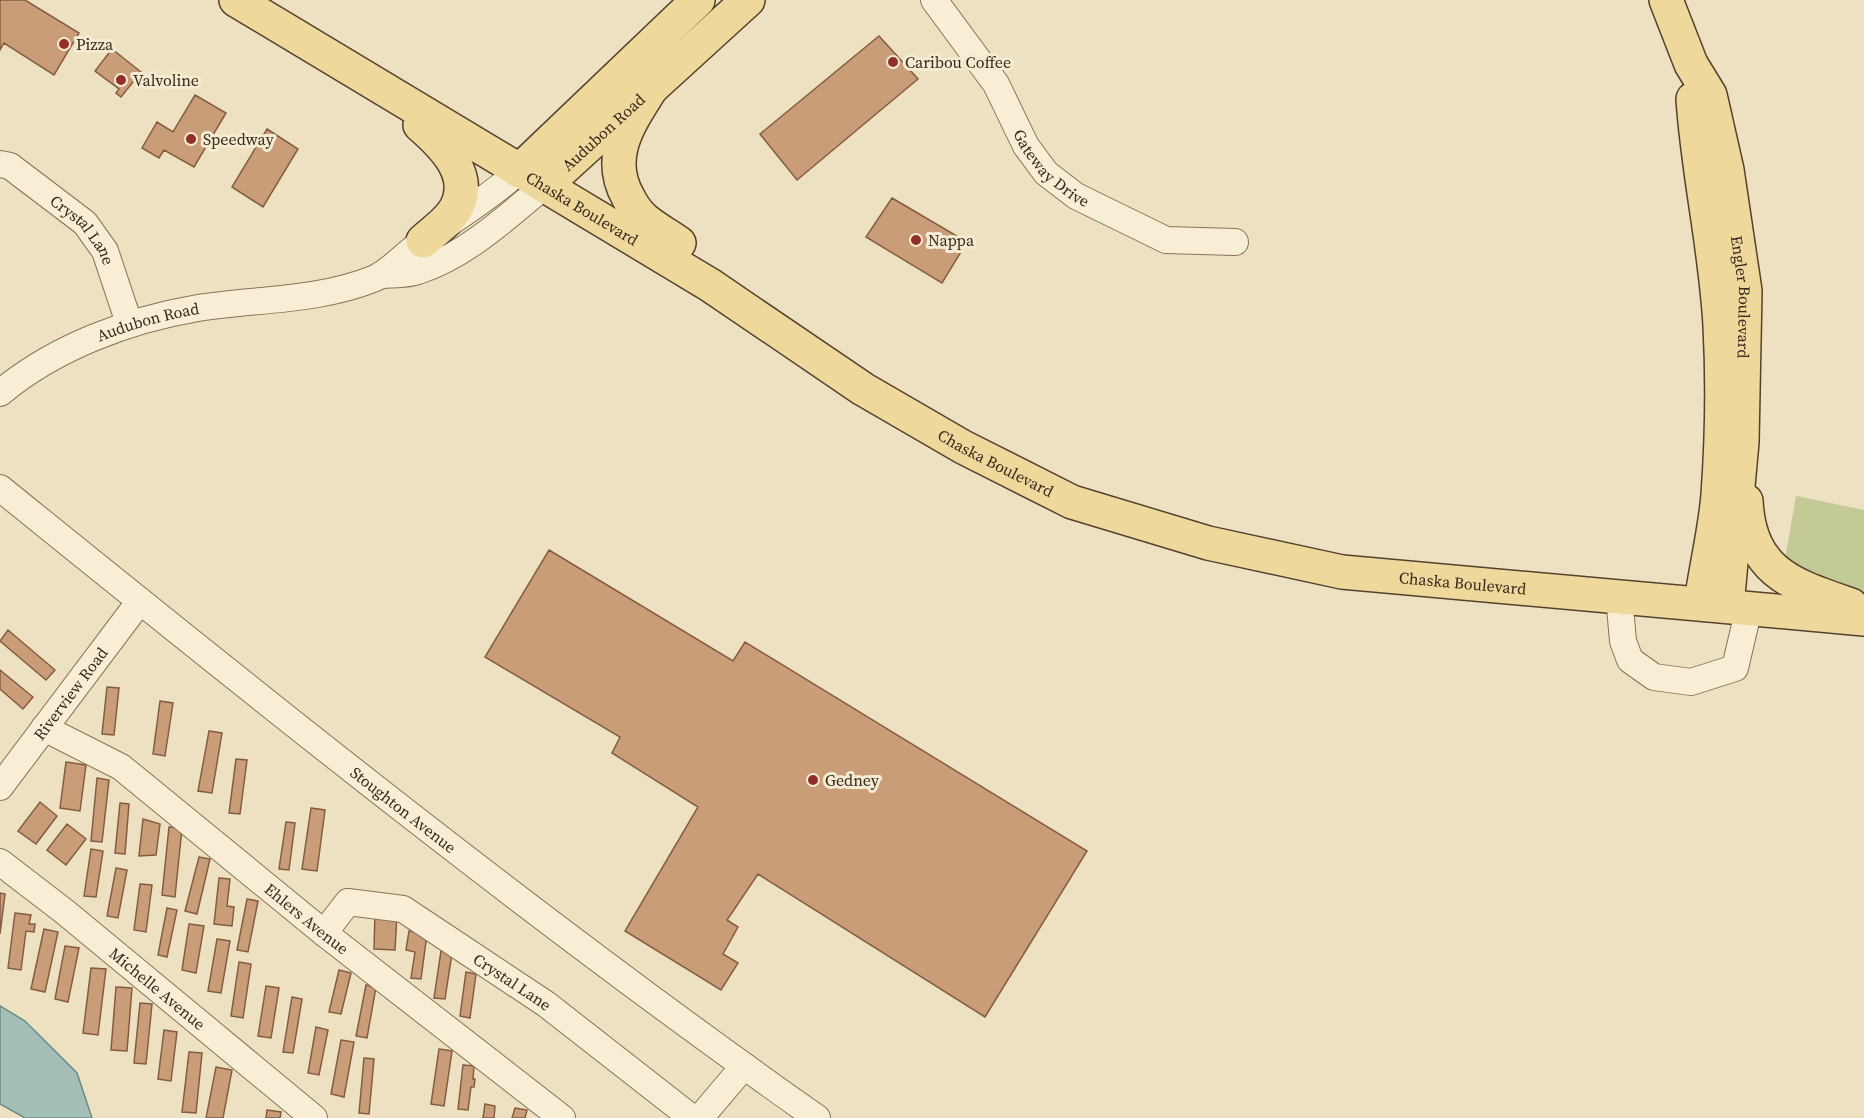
<svg xmlns="http://www.w3.org/2000/svg" width="1864" height="1118" viewBox="0 0 1864 1118" font-family="'Source Serif 4',serif">
  <style>
    .green { fill: #c3ca96 }
    .water { fill: #a4bfb8; stroke: #6c8d86; stroke-width: 1.5 }
    .building { fill: #ca9d79; stroke: #845d40; stroke-width: 1.5 }
    .lines { fill: none; stroke-linecap: round; stroke-linejoin: round }
    .minor-casing { stroke: #86735a; stroke-width: 28 }
    .major-casing { stroke: #54412e; stroke-width: 36 }
    .minor { stroke: #f8eed5; stroke-width: 26 }
    .major { stroke: #efd89b; stroke-width: 33 }
    .poi-dot { fill: #932e2b; stroke: #f4ebd1; stroke-width: 2 }
    .labels { text-anchor: middle; dominant-baseline: central; stroke-width: 6; stroke-linejoin: round; paint-order: stroke }
    .poi-label { font-size: 16px; fill: #362a1e; stroke: #f4ebd1; text-anchor: start }
    .street-label { font-size: 16px; fill: #362a1e; stroke: #f4ebd1 }
  </style>
  <rect width="100%" height="100%" fill="#ede1c2"/>
  <path class="green" d="M 1796,496 L 1864,510 L 1864,613 L 1781,582 Z"/>
  <path class="water" d="M 0,1006 L 25,1021 L 77,1073 L 92,1118 L 25,1118 L 0,1104 Z"/>
  <path class="building" d="M 0,0 L 25,0 L 79,33 L 54,75 L 4,43 L 0,50 Z
    M 879,36 L 918,79 L 797,180 L 760,134 Z
    M 112,49 L 141,72 L 121,97 L 116,93 L 119,89 L 95,71 Z
    M 195,95 L 226,113 L 194,167 L 164,150 L 159,158 L 142,148 L 157,122 L 173,132 Z
    M 267,129 L 298,149 L 263,207 L 232,187 Z
    M 892,198 L 967,242 L 942,283 L 866,237 Z
    M 549,550 L 733,661 L 745,642 L 1087,851 L 985,1017 L 758,874 L 727,920 L 738,927 L 723,954 L 738,963 L 721,990 L 625,931 L 698,807 L 612,753 L 620,737 L 485,657 Z
    M 8,630 L 55,670 L 46,680 L 0,641 Z
    M 0,670 L 33,697 L 23,709 L 0,689 Z
    M 107,687 L 119,688 L 114,735 L 102,734 Z
    M 160,701 L 173,703 L 165,756 L 153,754 Z
    M 209,731 L 222,733 L 212,793 L 198,791 Z
    M 236,759 L 247,760 L 240,814 L 229,813 Z
    M 66,762 L 86,765 L 80,811 L 60,808 Z
    M 97,778 L 109,780 L 102,842 L 91,841 Z
    M 40,802 L 57,816 L 36,844 L 18,831 Z
    M 120,803 L 129,804 L 125,854 L 115,853 Z
    M 311,808 L 325,810 L 317,871 L 302,869 Z
    M 143,819 L 160,824 L 156,855 L 139,856 Z
    M 286,822 L 295,823 L 289,870 L 279,869 Z
    M 67,824 L 86,839 L 66,865 L 47,850 Z
    M 169,827 L 182,828 L 175,897 L 162,895 Z
    M 91,849 L 103,851 L 96,897 L 84,896 Z
    M 199,857 L 210,859 L 197,914 L 185,911 Z
    M 116,868 L 127,870 L 118,918 L 107,916 Z
    M 219,878 L 230,879 L 227,906 L 234,907 L 232,926 L 214,924 Z
    M 140,884 L 152,885 L 146,932 L 134,930 Z
    M 0,893 L 5,894 L 0,934 Z
    M 247,899 L 258,901 L 248,952 L 237,950 Z
    M 167,908 L 177,910 L 167,957 L 158,955 Z
    M 15,913 L 31,915 L 29,924 L 35,924 L 34,932 L 26,931 L 21,970 L 8,968 Z
    M 375,913 L 397,914 L 395,950 L 374,949 Z
    M 189,924 L 204,926 L 196,973 L 182,970 Z
    M 44,929 L 58,932 L 45,992 L 31,989 Z
    M 409,931 L 427,934 L 421,979 L 411,978 L 415,952 L 406,950 Z
    M 217,939 L 230,941 L 221,993 L 208,991 Z
    M 65,946 L 79,948 L 68,1002 L 55,999 Z
    M 441,951 L 452,953 L 445,999 L 434,998 Z
    M 239,962 L 251,964 L 243,1018 L 231,1016 Z
    M 91,968 L 106,969 L 98,1035 L 83,1033 Z
    M 339,970 L 351,973 L 341,1014 L 329,1012 Z
    M 466,972 L 476,974 L 470,1018 L 460,1016 Z
    M 366,985 L 376,987 L 367,1038 L 356,1036 Z
    M 266,986 L 279,988 L 271,1038 L 258,1036 Z
    M 116,987 L 132,988 L 127,1051 L 111,1050 Z
    M 292,997 L 302,999 L 293,1053 L 283,1052 Z
    M 140,1003 L 152,1004 L 146,1064 L 134,1063 Z
    M 316,1027 L 328,1030 L 319,1075 L 308,1073 Z
    M 164,1030 L 177,1032 L 171,1081 L 158,1079 Z
    M 341,1040 L 354,1042 L 344,1097 L 331,1094 Z
    M 439,1049 L 452,1051 L 444,1106 L 431,1104 Z
    M 189,1052 L 202,1053 L 196,1113 L 182,1112 Z
    M 364,1058 L 374,1059 L 369,1114 L 359,1113 Z
    M 463,1065 L 474,1066 L 473,1079 L 475,1079 L 474,1087 L 471,1087 L 468,1110 L 458,1109 Z
    M 216,1067 L 232,1070 L 223,1118 L 206,1118 Z
    M 485,1104 L 495,1106 L 494,1118 L 483,1118 Z
    M 515,1108 L 527,1110 L 525,1118 L 512,1118 Z
    M 267,1110 L 281,1112 L 280,1118 L 266,1118 Z"/>
  <g class="lines">
    <defs>
      <g id="minor">
        <path id="s1" d="M 934,0 L 996,84 L 1026,146 L 1046,173 L 1076,196 L 1166,240 L 1235,242"/>
        <path id="s2" d="M 0,164 L 10,166 L 85,223 L 105,251 L 129,323"/>
        <path d="M 381,275 C 393,274 407,275 418,271 C 465,256 507,217 544,186"/>
        <path id="s3" d="M 0,393 C 55,347 128,320 198,308 C 256,299 318,301 373,279 C 388,273 400,259 413,249 C 448,222 486,201 519,171"/>
        <path id="s4" d="M 0,488 C 267,704 536,920 817,1118"/>
        <path d="M 1619,596 L 1623,641 L 1630,660 L 1654,677 L 1691,682 L 1735,668 L 1749,608"/>
        <path id="s5" d="M 44,728 L 121,767 L 324,933 L 562,1118"/>
        <path id="s6" d="M 0,787 L 140,601"/>
        <path id="s7" d="M 0,862 L 65,912 L 314,1118"/>
        <path id="s8" d="M 324,933 L 348,902 L 403,909 L 546,1004 L 692,1118"/>
        <path d="M 700,1118 L 744,1066"/>
      </g>
      <g id="major">
        <path id="s9" d="M 236,0 L 710,285 L 863,389 L 963,447 L 1072,502 L 1208,543 L 1342,572 L 1864,619"/>
        <path id="s10" d="M 1666,0 L 1691,64 L 1710,95 L 1727,170 L 1745,291 L 1742,442 L 1727,606"/>
        <path d="M 652,87 C 630,122 605,156 628,197 C 632,205 637,213 644,219 C 654,228 668,235 679,243"/>
        <path d="M 1693,99 C 1698,175 1716,249 1720,326 C 1723,381 1722,439 1718,495 C 1715,531 1706,567 1701,603"/>
        <path d="M 420,125 C 443,145 474,175 456,208 C 449,221 434,231 423,241"/>
        <path d="M 519,171 L 698,0"/>
        <path id="s11" d="M 544,186 L 748,0"/>
        <path d="M 1746,501 C 1750,573 1793,585 1851,605"/>
      </g>
    </defs>
    <use href="#minor" class="minor-casing"/>
    <use href="#major" class="major-casing"/>
    <use href="#minor" class="minor"/>
    <use href="#major" class="major"/>
  </g>
  <g class="poi-dot">
    <circle cx="64" cy="44" r="6"/>
    <circle cx="893" cy="62" r="6"/>
    <circle cx="121" cy="80" r="6"/>
    <circle cx="191" cy="139" r="6"/>
    <circle cx="916" cy="240" r="6"/>
    <circle cx="813" cy="780" r="6"/>
  </g>
  <g class="labels">
    <g class="poi-label">
      <text x="76" y="44">Pizza</text>
      <text x="905" y="62">Caribou Coffee</text>
      <text x="133" y="80">Valvoline</text>
      <text x="203" y="139">Speedway</text>
      <text x="928" y="240">Nappa</text>
      <text x="825" y="780">Gedney</text>
    </g>
    <g class="street-label">
      <text stroke="none"><textPath href="#s11" startOffset="80">Audubon Road</textPath></text>
      <text stroke="none"><textPath href="#s1" startOffset="207">Gateway Drive</textPath></text>
      <text stroke="none"><textPath href="#s9" startOffset="404">Chaska Boulevard</textPath></text>
      <text stroke="none"><textPath href="#s2" startOffset="108">Crystal Lane</textPath></text>
      <text stroke="none"><textPath href="#s10" startOffset="310">Engler Boulevard</textPath></text>
      <text stroke="none"><textPath href="#s3" startOffset="166">Audubon Road</textPath></text>
      <text stroke="none"><textPath href="#s9" startOffset="890">Chaska Boulevard</textPath></text>
      <text stroke="none"><textPath href="#s9" startOffset="1376">Chaska Boulevard</textPath></text>
      <text stroke="none"><textPath href="#s6" startOffset="117">Riverview Road</textPath></text>
      <text stroke="none"><textPath href="#s4" startOffset="516">Stoughton Avenue</textPath></text>
      <text stroke="none"><textPath href="#s5" startOffset="326">Ehlers Avenue</textPath></text>
      <text stroke="none"><textPath href="#s8" startOffset="226">Crystal Lane</textPath></text>
      <text stroke="none"><textPath href="#s7" startOffset="202">Michelle Avenue</textPath></text>
    </g>
  </g>
</svg>
